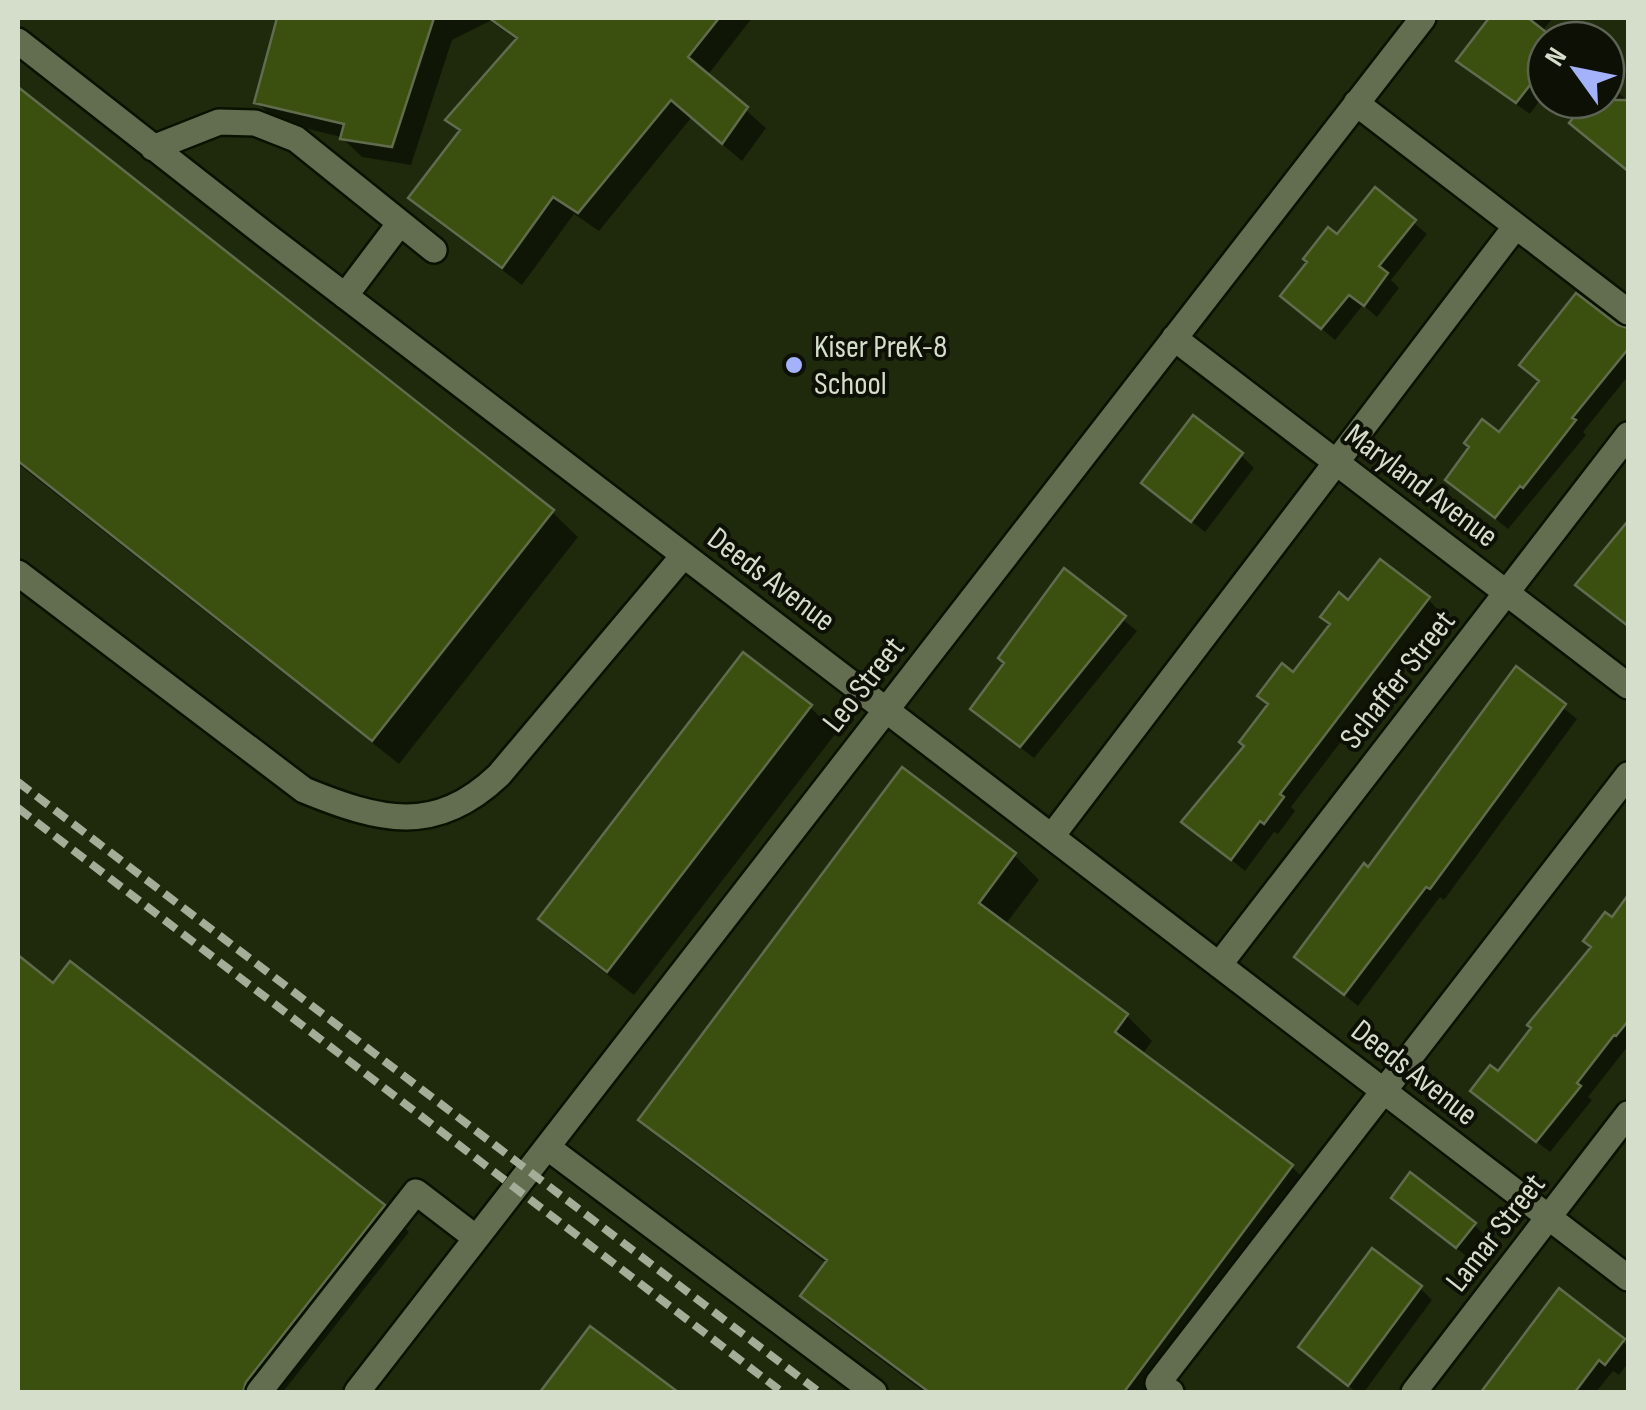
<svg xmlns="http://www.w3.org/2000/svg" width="1646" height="1410" viewBox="0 0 1646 1410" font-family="'Sofia Sans Condensed',sans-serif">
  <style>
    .shadow { fill: #0007 }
    .building { fill: #3b500e; stroke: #606c4d; stroke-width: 2.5 }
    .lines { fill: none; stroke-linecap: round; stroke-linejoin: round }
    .minor-casing { stroke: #091200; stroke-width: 30 }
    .minor { stroke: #626e4f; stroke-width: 25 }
    .rail { stroke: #a4ad98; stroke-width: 8; stroke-dasharray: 15 8; stroke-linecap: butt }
    .poi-dot { fill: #a4b2fc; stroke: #0c1005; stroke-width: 4 }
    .labels { text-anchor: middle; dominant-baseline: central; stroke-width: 8; stroke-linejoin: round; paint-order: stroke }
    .poi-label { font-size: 32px; fill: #d5ddcb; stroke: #0c1005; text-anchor: start }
    .street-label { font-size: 32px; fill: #d5ddcb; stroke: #0c1005 }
  </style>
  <rect width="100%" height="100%" fill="#1f2a0d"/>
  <path class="shadow" d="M 280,18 L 752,18 L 707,76 L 766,128 L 742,161 L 691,118 L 599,231 L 574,214 L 522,285 L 431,217 L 412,197 L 461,133 L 448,120 L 518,41 L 490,21 L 452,40 L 411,165 L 362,157 L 341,137 L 276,121 L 257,102 Z
    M 1491,18 L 1553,18 L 1542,31 L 1554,40 L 1546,40 L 1546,98 L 1543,96 L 1530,114 L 1472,73 L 1459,61 Z
    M 1606,82 L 1628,101 L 1628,171 L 1585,136 L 1575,120 L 1549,100 L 1606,100 Z
    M 18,90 L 552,512 L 578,537 L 399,764 L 18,464 Z
    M 1375,191 L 1427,234 L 1391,280 L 1399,288 L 1377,317 L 1363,305 L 1335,340 L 1283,296 L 1310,263 L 1338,238 Z
    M 1577,296 L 1628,332 L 1628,376 L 1583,432 L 1586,435 L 1508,529 L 1448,480 L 1500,435 L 1541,382 Z
    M 1241,455 L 1254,468 L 1205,532 L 1144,483 Z
    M 1628,525 L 1628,626 L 1578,585 Z
    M 1065,572 L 1137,631 L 1034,758 L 986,721 L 1007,664 Z
    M 1428,599 L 1440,612 L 1291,807 L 1295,811 L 1278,834 L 1274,832 L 1245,871 L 1184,822 L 1247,746 L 1293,675 L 1349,603 Z
    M 744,656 L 810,707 L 836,733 L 634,995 L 567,944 L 542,919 Z
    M 1517,670 L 1577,719 L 1444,900 L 1440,897 L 1358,1006 L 1297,957 L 1369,870 Z
    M 1014,855 L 1039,880 L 1005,925 L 1127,1016 L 1152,1041 L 1142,1055 L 1292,1167 L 1317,1192 L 1167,1392 L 924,1392 L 829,1321 L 803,1296 L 827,1264 L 667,1144 L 642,1119 Z
    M 1628,899 L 1628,1046 L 1588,1097 L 1592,1100 L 1550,1152 L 1486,1103 L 1498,1075 Z
    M 18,958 L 53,986 L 383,1207 L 409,1232 L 283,1392 L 18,1392 Z
    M 1407,1210 L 1474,1225 L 1487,1237 L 1470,1259 Z
    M 1420,1288 L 1432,1300 L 1364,1392 L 1356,1392 L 1301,1347 Z
    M 1560,1292 L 1628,1346 L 1628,1363 L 1619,1375 L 1613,1371 L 1596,1392 L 1484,1392 Z
    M 591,1330 L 674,1392 L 543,1392 Z"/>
  <path class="building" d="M 277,18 L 434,18 L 392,147 L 340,139 L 344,124 L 254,103 Z
    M 489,18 L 719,18 L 688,57 L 748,107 L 722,144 L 671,100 L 578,213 L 553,197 L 502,268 L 408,198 L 460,130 L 445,120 L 517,38 Z
    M 1489,18 L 1528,18 L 1546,32 L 1546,97 L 1530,85 L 1516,103 L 1456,61 Z
    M 18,87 L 554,510 L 372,741 L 18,461 Z
    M 1549,100 L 1628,100 L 1628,171 L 1569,123 L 1573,118 Z
    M 1375,187 L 1416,220 L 1379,266 L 1388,273 L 1364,306 L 1349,295 L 1321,329 L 1280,296 L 1307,262 L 1303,259 L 1328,227 L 1337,234 Z
    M 1576,293 L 1618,325 L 1628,328 L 1628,349 L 1572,418 L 1576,420 L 1523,488 L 1520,486 L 1495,518 L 1445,480 L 1469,447 L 1464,443 L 1482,419 L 1499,432 L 1539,381 L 1519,365 Z
    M 1193,415 L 1243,453 L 1191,522 L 1141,483 Z
    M 1628,521 L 1628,626 L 1575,585 Z
    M 1380,559 L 1430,597 L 1280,794 L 1284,797 L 1264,824 L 1260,821 L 1231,860 L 1181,822 L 1244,746 L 1239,742 L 1268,704 L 1257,696 L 1282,663 L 1293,672 L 1330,624 L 1320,617 L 1339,592 L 1348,600 Z
    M 1064,568 L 1126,616 L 1020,747 L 970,709 L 1004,663 L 998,658 Z
    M 743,652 L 812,705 L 607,972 L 538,919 Z
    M 1516,666 L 1566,704 L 1430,889 L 1426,887 L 1344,995 L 1294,957 L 1364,863 L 1368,867 Z
    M 902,767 L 1016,853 L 979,903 L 1128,1014 L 1115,1032 L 1293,1165 L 1124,1392 L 929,1392 L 800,1296 L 827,1260 L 638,1120 Z
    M 1628,895 L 1628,1021 L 1616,1036 L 1614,1035 L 1577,1083 L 1581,1086 L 1536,1142 L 1470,1091 L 1490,1065 L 1498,1071 L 1531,1028 L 1527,1025 L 1591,947 L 1583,941 L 1605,912 L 1612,917 Z
    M 18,955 L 53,983 L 70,961 L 385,1205 L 246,1382 L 243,1392 L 18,1392 Z
    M 1410,1172 L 1476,1223 L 1456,1248 L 1391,1198 Z
    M 1372,1248 L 1422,1286 L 1348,1386 L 1298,1347 Z
    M 1559,1288 L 1625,1339 L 1605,1365 L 1599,1360 L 1575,1392 L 1481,1392 Z
    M 590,1326 L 678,1392 L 540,1392 Z"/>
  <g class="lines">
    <defs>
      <path id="minor" d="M 18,41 L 267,236 L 1628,1278
        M 1356,103 L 1628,312
        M 153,148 L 219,122 L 255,123 L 296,139 L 434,250
        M 345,296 L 400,223
        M 1174,338 L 1628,686
        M 18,573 L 304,790 C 380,821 435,836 499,775 L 684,555
        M 1052,836 L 1516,226
        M 1219,965 L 1628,435
        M 547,1147 L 874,1392
        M 259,1392 L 416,1192 L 476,1238
        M 357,1392 L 1423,18
        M 1171,1392 L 1158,1383 L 1628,775
        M 1414,1392 L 1628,1114"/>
    </defs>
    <use href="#minor" class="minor-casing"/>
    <use href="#minor" class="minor"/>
    <path class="rail" d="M 18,782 L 819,1392
      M 18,808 L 782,1392"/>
  </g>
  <circle class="poi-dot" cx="794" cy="365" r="10"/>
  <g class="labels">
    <g class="poi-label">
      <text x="814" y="347">Kiser PreK-8<tspan x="814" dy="37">School</tspan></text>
    </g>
    <g class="street-label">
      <text transform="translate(1421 486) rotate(37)">Maryland Avenue</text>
      <text transform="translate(771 580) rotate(37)">Deeds Avenue</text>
      <text transform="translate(1398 680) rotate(-52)">Schaffer Street</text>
      <text transform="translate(864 685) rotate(-52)">Leo Street</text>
      <text transform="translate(1414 1073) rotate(38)">Deeds Avenue</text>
      <text transform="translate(1496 1233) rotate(-52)">Lamar Street</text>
    </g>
  </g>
  <rect width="1646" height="1410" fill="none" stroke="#d5ddcb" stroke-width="40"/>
  <g transform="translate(1576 70) rotate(303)"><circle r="48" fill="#0c1005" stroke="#5c6254" stroke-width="2.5"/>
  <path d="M0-8L18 38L0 25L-18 38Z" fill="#a4b2fc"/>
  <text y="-15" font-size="28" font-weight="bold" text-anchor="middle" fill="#d5ddcb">N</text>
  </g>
</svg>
